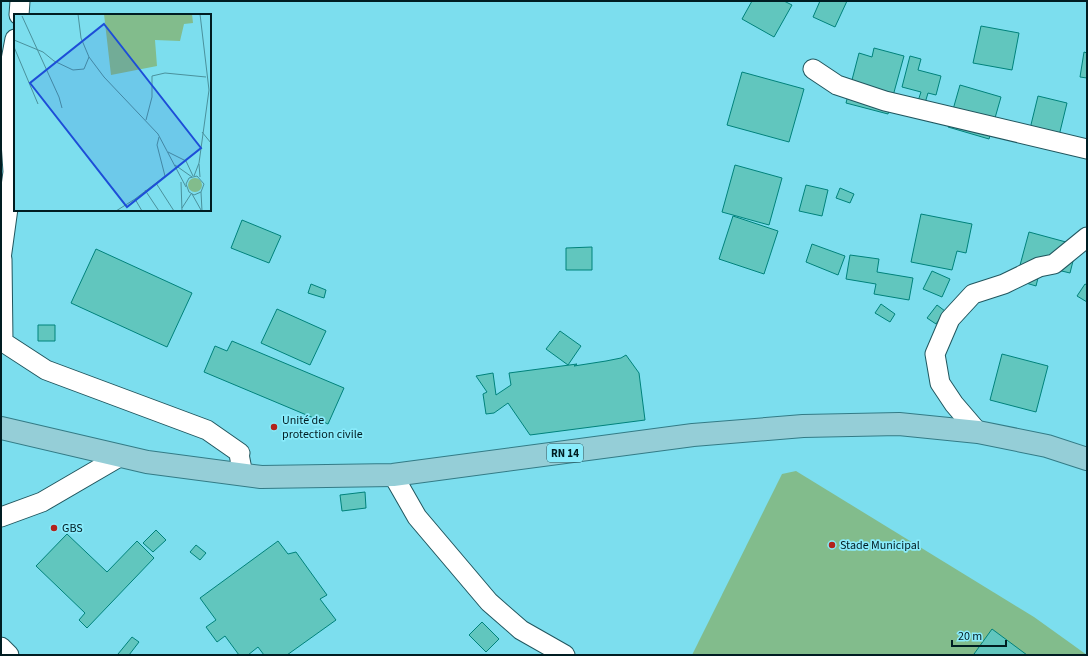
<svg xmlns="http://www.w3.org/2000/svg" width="1088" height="656" viewBox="0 0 1088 656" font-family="'Source Sans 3',sans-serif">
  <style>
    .green { fill: #82bc8c }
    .building { fill: #61c6be; stroke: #00827b }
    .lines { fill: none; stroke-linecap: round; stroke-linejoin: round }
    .minor-casing { stroke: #21565e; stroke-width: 21 }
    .major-casing { stroke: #337b86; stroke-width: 24 }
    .minor { stroke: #fff; stroke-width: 19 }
    .major { stroke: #95ced7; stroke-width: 22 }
    .poi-dot { fill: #b2231c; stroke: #89ebfb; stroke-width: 1.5 }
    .labels { text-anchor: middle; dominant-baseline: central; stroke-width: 3.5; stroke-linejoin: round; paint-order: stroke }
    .shield { fill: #89ebfb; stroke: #295b63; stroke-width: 1 }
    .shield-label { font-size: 11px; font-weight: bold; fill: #001d22 }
    .poi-label { font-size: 12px; fill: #001d22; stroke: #89ebfb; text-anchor: start }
    .inset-road { fill: none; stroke: #4a919c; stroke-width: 1 }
    .view { fill: #1d4ed8; fill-opacity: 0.15; stroke: #1d4ed8; stroke-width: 2 }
    .inset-edge { fill: none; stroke: #001d22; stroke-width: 2 }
  </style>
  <rect width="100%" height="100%" fill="#7cdeee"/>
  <path class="green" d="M 796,471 L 1034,617 L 1087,655 L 692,655 L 782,474 Z"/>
  <path class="building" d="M 752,1 L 784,1 L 792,5 L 774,37 L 742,19 Z
    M 820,1 L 847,1 L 835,27 L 813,17 Z
    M 981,26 L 1019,33 L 1012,70 L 973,63 Z
    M 874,48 L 904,56 L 888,114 L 846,103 L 859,53 L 872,57 Z
    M 1084,52 L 1087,53 L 1087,78 L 1080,77 Z
    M 910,56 L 921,59 L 918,70 L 941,76 L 936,95 L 928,93 L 925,103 L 918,101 L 921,92 L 902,87 Z
    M 742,72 L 804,89 L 789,142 L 727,125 Z
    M 960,85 L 1001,97 L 989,139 L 948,127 Z
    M 1038,96 L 1067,103 L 1057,144 L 1028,137 Z
    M 735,165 L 782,178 L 769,225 L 722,212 Z
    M 806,185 L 828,190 L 822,216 L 799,211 Z
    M 840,188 L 854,194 L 850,203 L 836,198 Z
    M 921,214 L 972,224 L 966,253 L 957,251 L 952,270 L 911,262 Z
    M 733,216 L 778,231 L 764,274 L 719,259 Z
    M 242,220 L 281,236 L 269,263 L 231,248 Z
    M 1029,232 L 1077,245 L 1070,273 L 1041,266 L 1036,286 L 1016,280 Z
    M 812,244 L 845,256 L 838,275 L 806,262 Z
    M 592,247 L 592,270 L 566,270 L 566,248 Z
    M 96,249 L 192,293 L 167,347 L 71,303 Z
    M 850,255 L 879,259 L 877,272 L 913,278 L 909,300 L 874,294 L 876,284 L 846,279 Z
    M 932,271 L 950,279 L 942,297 L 923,289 Z
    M 311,284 L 326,290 L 324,298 L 308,293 Z
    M 1085,284 L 1087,285 L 1087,302 L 1077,296 Z
    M 881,304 L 895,314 L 890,322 L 875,313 Z
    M 937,305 L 945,311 L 936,324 L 927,318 Z
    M 277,309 L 326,331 L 310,365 L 261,343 Z
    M 38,325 L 55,325 L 55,341 L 38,341 Z
    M 560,331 L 581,346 L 568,365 L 546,349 Z
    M 232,341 L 344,388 L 328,424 L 204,372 L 215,346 L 227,351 Z
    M 1002,354 L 1048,366 L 1036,412 L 990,400 Z
    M 626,355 L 639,373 L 645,420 L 530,435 L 508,403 L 494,413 L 486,414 L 483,394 L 487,392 L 476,376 L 493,373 L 496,395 L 511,385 L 509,373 L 577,364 L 574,366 L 606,361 L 621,358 Z
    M 365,492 L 366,508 L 342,511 L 340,495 Z
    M 156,530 L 166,540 L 153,552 L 143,543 Z
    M 67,534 L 107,572 L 137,541 L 154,558 L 87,628 L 79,620 L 85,613 L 36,566 Z
    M 278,541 L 288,554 L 296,552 L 327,595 L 320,599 L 336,620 L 287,655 L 264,655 L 258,647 L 248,655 L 239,655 L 225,636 L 217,642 L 206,627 L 216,620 L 200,598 Z
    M 196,545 L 206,553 L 200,560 L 190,552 Z
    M 482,622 L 499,639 L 486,652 L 469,635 Z
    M 992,629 L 1027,655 L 976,655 L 974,654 Z
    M 132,637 L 139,642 L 129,655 L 119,655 L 118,654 Z"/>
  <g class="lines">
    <defs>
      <path id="minor" d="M 19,15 L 20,1
        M 813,69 L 837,85 L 885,101 L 1087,149
        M 1,78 L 7,81 L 13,172 L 1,259
        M 7,81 L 15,39
        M 2,259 L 3,342 L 46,370 L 207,430 L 240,453 L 239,454 L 243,475
        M 978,432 L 954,404 L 940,383 L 935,354 L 950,319 L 973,294 L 1004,284 L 1039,267 L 1054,264 L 1087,237
        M 393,475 L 417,517 L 489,602 L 521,630 L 565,655
        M 1,517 L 42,502 L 121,456
        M 1,647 L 9,655"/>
      <path id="major" d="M 1,428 L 147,462 L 261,477 L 393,475 L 693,435 L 803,426 L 899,424 L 978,432 L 1047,446 L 1087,459"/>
    </defs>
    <use href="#minor" class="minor-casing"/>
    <use href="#major" class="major-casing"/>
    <use href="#minor" class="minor"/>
    <use href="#major" class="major"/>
  </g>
  <g class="poi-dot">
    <circle cx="274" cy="427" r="4"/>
    <circle cx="54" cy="528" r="4"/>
    <circle cx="832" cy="545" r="4"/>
  </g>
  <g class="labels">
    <rect class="shield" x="547" y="444" width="36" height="18" rx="3"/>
    <g class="shield-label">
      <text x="565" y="453">RN 14</text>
    </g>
    <g class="poi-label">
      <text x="282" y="420">Unité de<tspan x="282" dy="14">protection civile</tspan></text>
      <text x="62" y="528">GBS</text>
      <text x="840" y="545">Stade Municipal</text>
    </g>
  </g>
  <g transform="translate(14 14)">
    <rect width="197" height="197" fill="#7cdeee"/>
    <path d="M 90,0 L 178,0 L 179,9 L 170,10 L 166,27 L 141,26 L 143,52 L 97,61 ZM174 171a7 7 0 1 1 14 0a7 7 0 1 1-14 0Z" fill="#82bc8c"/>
    <path class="inset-road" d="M 64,0 L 67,24 L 75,43 L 90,63 L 144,120 L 172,173M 8,2 L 45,83 L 48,94M 0,26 L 29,38 L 40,47 L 59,56 L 70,55 L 75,43M 0,33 L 24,90M 132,106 L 138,83 L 138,62 L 151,59 L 192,63M 188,118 L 197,129M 154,138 L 172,147 L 179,162M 185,150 L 186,163M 161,151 L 178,163M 180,162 L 185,149 L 195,76 L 186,0M 167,168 L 168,197M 142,169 L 151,162 L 143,131 L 145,123M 131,176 L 145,197M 187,178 L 180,181 L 175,178 L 172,170 L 175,164 L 183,162 L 190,170 L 187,178 L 188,197M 178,180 L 187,196M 168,194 L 177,180M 102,197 L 121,185M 128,197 L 121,185 L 142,169 L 160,197"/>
    <path class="view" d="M 90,10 L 187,134 L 113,193 L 16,69 Z"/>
    <rect width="197" height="197" class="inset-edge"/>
  </g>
  <rect width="1088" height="656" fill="none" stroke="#001d22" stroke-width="4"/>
  <path d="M952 640v6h54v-6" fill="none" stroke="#001d22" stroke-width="2"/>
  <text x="958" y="640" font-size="12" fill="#001d22" stroke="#89ebfb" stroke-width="3" paint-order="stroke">20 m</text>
</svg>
